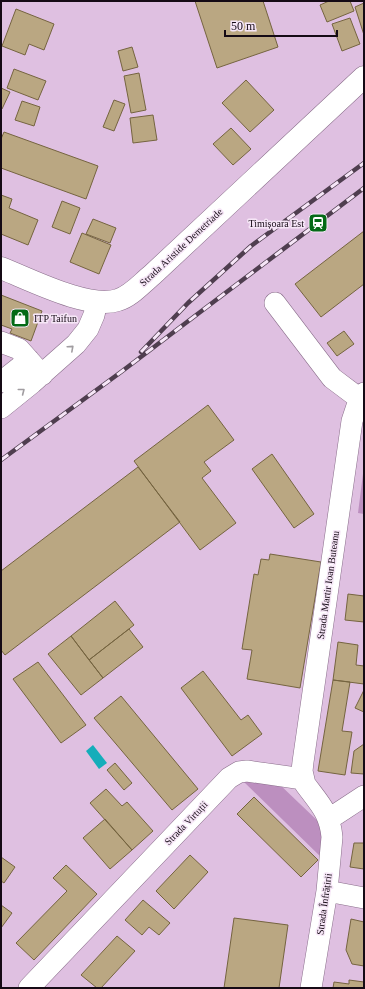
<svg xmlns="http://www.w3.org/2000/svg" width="365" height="989" viewBox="0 0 365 989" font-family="'Times New Roman',serif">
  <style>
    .green { fill: #bc8fbf }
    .water { fill: #15adba }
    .building { fill: #baa782; stroke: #756440 }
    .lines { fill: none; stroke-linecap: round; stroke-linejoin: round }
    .minor-casing { stroke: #896d8a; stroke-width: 22 }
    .major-casing { stroke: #896d8a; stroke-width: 23 }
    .minor { stroke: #fff; stroke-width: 21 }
    .major { stroke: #fff; stroke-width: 22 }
    .rail-casing { stroke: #4f3e4f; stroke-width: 4.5 }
    .rail { stroke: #f6e6f7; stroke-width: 3; stroke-dasharray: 9; stroke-linecap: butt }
    .oneway { stroke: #a19da1 }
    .labels { text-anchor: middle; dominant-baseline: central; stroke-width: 3; stroke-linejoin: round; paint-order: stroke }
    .poi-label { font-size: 10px; fill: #150a15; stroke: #f6e6f7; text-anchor: end }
    .street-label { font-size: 10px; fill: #150a15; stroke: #f6e6f7 }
  </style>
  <rect width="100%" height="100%" fill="#dfc0e1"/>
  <path class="green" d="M 364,466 L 364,514 L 358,513 Z
    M 261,781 L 277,782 L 321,824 L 324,860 L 244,782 Z"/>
  <path class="water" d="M 93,745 L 107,763 L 99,769 L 86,751 Z"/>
  <path class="building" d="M 195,1 L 263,1 L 278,47 L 217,68 Z
    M 329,1 L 350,1 L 354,11 L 327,22 L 320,5 Z
    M 364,3 L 364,35 L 355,7 Z
    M 16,9 L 54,24 L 44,50 L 29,44 L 25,55 L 2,46 Z
    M 350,18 L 360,44 L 342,51 L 332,24 Z
    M 132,47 L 138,67 L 123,71 L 118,51 Z
    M 14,69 L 46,81 L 38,100 L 7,88 Z
    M 139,73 L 146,110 L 131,113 L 124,76 Z
    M 246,80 L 274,110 L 250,132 L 222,103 Z
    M 1,88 L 10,92 L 2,109 L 1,109 Z
    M 114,100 L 125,104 L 114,131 L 103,127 Z
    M 22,101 L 40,107 L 34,126 L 15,120 Z
    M 153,115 L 157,140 L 133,143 L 130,118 Z
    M 231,128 L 251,149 L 233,165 L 213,144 Z
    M 4,132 L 98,166 L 86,199 L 1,168 L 1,139 Z
    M 1,195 L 12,199 L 9,208 L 38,220 L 28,245 L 1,234 Z
    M 62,201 L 80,208 L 70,234 L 52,227 Z
    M 93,219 L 116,228 L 110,243 L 86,234 Z
    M 364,231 L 364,284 L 321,317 L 295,284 Z
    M 82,233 L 111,245 L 99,274 L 70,262 Z
    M 1,295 L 42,311 L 31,341 L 10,333 L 12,329 L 1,325 Z
    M 344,331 L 354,344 L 337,356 L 327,343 Z
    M 208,405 L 234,440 L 204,462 L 211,471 L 202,478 L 236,523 L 200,550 L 134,461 Z
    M 272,454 L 314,514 L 294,528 L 252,469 Z
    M 138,467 L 180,522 L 5,655 L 1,650 L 1,571 Z
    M 270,554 L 321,562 L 300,688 L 247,679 L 252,650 L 242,649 L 254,574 L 258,575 L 261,559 L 269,560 Z
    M 348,594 L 364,596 L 364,622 L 345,620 Z
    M 115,601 L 134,625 L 89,660 L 71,636 Z
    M 129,629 L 143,647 L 103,678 L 89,660 Z
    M 71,636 L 103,678 L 81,695 L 48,654 Z
    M 338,642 L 358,645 L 356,665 L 364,666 L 364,684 L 333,680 Z
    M 38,662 L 86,725 L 61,743 L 13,679 Z
    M 203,671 L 241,720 L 248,715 L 262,734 L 232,756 L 181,688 Z
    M 333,680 L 350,682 L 342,731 L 352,732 L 345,775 L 318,771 Z
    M 364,690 L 364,712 L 355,708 Z
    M 121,696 L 198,789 L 172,810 L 94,718 Z
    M 364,744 L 364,774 L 351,773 L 354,751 Z
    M 115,763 L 132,783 L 124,790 L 107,770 Z
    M 106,789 L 122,806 L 127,802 L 153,831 L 132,850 L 90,803 Z
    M 254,797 L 318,860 L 301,877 L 237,814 Z
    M 105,819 L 132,850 L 110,869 L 83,838 Z
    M 354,843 L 364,843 L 364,869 L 350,867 Z
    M 190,855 L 208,872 L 174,909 L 156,891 Z
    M 1,857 L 15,867 L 4,883 L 1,881 Z
    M 66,865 L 97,894 L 34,960 L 16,943 L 67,891 L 53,878 Z
    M 143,900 L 170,923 L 159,935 L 149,927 L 142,935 L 125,920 Z
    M 1,905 L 12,913 L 1,928 Z
    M 234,918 L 288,925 L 279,988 L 224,988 Z
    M 351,919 L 364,922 L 364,966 L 352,964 L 346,950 Z
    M 117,936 L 135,951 L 101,988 L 97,988 L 81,975 Z
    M 349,980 L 364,982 L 364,988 L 333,988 L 334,982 L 349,984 Z"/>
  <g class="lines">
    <defs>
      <path id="minor" d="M 275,303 L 332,378 L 360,399
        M 1,342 L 19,349 L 42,375
        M 1,382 L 29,360
        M 1,408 L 32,383 L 76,344 L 88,329 L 94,315 L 97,302
        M 329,819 L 364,796
        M 327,891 L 364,898
        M 29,988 L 229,778 L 239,772 L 247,771 L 303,779
        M 311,988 L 327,891 L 332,837 C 330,813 319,803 305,784 L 302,771 L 303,762 L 352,421 L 357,406 L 364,393"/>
      <path id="major" d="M 1,268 C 29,279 89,310 118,300 C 131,296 141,284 152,275 L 364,77"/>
    </defs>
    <use href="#minor" class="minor-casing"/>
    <use href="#major" class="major-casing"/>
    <use href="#minor" class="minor"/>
    <use href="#major" class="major"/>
    <defs>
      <path id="rail" d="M 141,352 L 188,303 L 251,246 L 364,163
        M 1,460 L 121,372 L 364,188"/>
    </defs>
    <use href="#rail" class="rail-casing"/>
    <use href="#rail" class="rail"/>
  </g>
  <defs><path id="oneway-chevron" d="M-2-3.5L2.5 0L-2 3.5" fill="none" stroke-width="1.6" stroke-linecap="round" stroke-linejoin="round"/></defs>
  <g class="oneway">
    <use href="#oneway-chevron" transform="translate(71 348) rotate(-42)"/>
    <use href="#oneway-chevron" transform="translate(22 391) rotate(-38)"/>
  </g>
  <defs>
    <symbol id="station-square" viewBox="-11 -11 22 22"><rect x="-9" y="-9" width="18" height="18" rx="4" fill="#046a16" stroke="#f6e6f7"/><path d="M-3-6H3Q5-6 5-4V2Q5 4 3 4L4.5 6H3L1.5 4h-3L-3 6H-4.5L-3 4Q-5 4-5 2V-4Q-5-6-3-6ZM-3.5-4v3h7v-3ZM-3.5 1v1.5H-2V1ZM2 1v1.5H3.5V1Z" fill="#fff"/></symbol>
    <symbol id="shop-square" viewBox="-11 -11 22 22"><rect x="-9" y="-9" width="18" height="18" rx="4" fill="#046a16" stroke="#f6e6f7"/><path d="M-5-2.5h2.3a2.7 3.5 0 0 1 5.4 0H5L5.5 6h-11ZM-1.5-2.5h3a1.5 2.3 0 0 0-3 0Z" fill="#fff"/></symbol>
  </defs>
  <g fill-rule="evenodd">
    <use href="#station-square" x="307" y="212" width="22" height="22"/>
    <use href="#shop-square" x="9" y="307" width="22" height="22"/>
  </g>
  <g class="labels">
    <g class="poi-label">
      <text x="304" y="223">Timișoara Est</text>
      <text x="34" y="318" text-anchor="start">ITP Taifun</text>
    </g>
    <g class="street-label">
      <text transform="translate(181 247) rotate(-43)">Strada Aristide Demetriade</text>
      <text transform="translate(328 585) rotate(-82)">Strada Martir Ioan Buteanu</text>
      <text transform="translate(186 823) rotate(-46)">Strada Virtuții</text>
      <text transform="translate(324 904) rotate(-82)">Strada Înfrățirii</text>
    </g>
  </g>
  <rect width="365" height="989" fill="none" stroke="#150a15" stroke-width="4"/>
  <path d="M225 30v6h112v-6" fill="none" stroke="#150a15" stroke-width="2"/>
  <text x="231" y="30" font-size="12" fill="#150a15" stroke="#f6e6f7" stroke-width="3" paint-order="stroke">50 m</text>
</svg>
